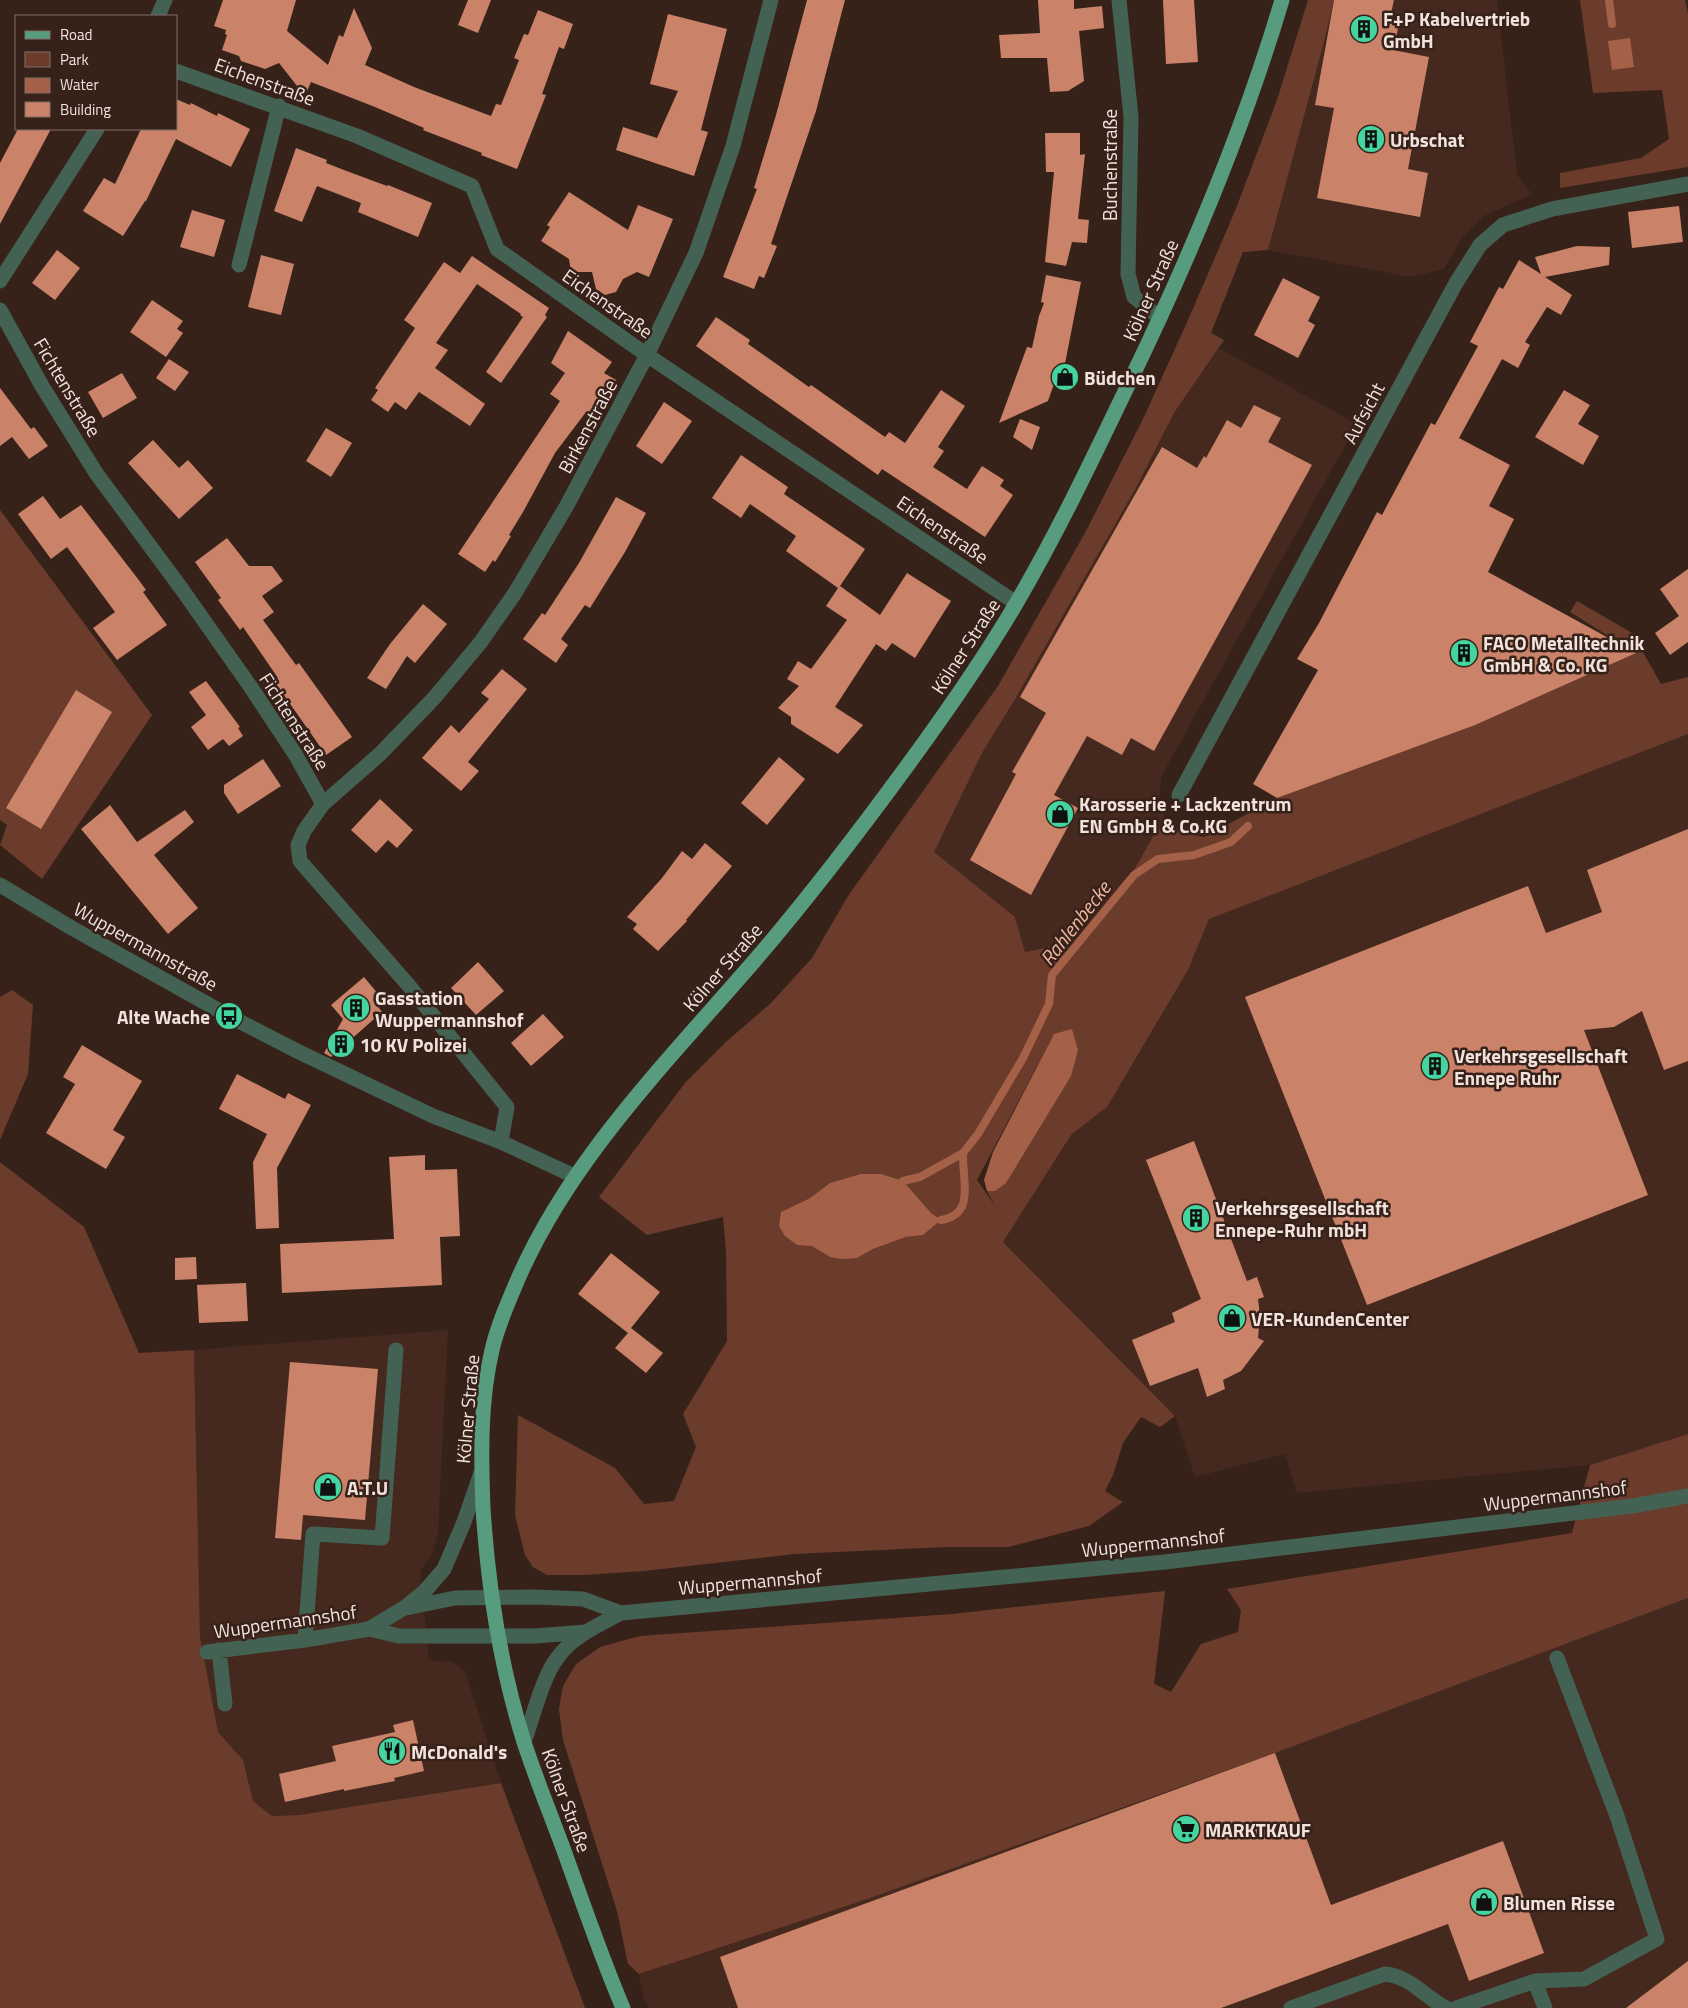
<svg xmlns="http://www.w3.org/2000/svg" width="1688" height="2008" viewBox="0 0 1688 2008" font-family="'Titillium Web',sans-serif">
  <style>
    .built { fill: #45291f }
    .green { fill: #6b3c2b; fill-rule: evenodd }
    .water { fill: #a56048 }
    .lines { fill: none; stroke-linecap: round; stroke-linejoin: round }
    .stream { stroke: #a56048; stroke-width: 8 }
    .building { fill: #ca8268 }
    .minor { stroke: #436254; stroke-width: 15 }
    .major { stroke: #589c7f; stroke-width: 15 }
    .labels { text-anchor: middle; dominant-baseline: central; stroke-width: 5; stroke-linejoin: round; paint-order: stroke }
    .poi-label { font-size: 19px; font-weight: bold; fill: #f1e2dc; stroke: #37221a; text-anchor: start }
    .street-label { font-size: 19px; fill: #f1e2dc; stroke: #37221a }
    .water-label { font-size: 20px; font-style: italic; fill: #f3b6a1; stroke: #37221a }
  </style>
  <rect width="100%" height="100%" fill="#37221a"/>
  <path class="built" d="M 1334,0 L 1497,0 L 1517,175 L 1532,194 L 1484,216 L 1461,239 L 1444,269 L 1411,277 L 1268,250 L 1324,42 Z
    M 1219,348 L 1357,424 L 1162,775 L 1159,798 L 1164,816 L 1181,832 L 1165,825 L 1155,833 L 1115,903 L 1069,957 L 1060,945 L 1025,952 L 1015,917 L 933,852 L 982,753 L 1014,701 L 1136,488 L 1174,413 Z
    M 1688,734 L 1688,1434 L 1590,1465 L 1297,1493 L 1285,1454 L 1195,1477 L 1175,1416 L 1003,1242 L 1071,1135 L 1107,1107 L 1188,970 L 1209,919 Z
    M 448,1330 L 438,1532 L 432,1555 L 420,1571 L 429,1660 L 453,1662 L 465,1672 L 501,1783 L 299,1815 L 272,1816 L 253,1801 L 243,1760 L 218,1732 L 200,1637 L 194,1350 Z
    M 1688,1598 L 1688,2008 L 649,2008 L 644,1999 L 639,1974 L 859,1902 L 1275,1753 Z"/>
  <path class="green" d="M 1308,0 L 1334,0 L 1324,42 L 1268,250 L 1243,252 L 1211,333 L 1224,340 L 1174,413 L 1136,488 L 1014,701 L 982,753 L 934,852 L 1015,917 L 1025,952 L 1060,945 L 1069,957 L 1115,903 L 1155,833 L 1164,825 L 1181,832 L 1204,837 L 1277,798 L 1629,649 L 1570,612 L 1577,601 L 1632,633 L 1661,684 L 1688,677 L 1688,734 L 1209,919 L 1188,970 L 1107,1107 L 1071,1135 L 1003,1242 L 1175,1416 L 1160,1427 L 1141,1417 L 1123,1443 L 1113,1475 L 1105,1491 L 1123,1502 L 1089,1526 L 1008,1547 L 946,1547 L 794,1554 L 644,1571 L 585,1575 L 547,1575 L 533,1567 L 525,1555 L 515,1515 L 518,1415 L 615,1468 L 644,1504 L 674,1501 L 696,1447 L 683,1414 L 727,1341 L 726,1253 L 723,1217 L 647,1235 L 599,1197 L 685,1083 L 727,1041 L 771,1003 L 812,958 L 848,896 L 998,686 L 1085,533 L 1143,419 L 1188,320 L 1235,211 L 1277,100 ZM 1054,1034 L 995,1191 L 987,1191 L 995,1206 L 977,1180 ZM 830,1183 L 931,1213 L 940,1220 L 923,1235 L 906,1237 L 873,1249 L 857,1258 L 830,1257 L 812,1245 L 781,1212 L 810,1198 Z
    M 1580,0 L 1685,0 L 1688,13 L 1688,167 L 1560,188 L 1560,173 L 1641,158 L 1669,139 L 1662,90 L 1593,93 Z
    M 0,510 L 152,715 L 42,879 L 0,845 L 7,825 L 0,820 Z
    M 12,990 L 33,1005 L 28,1074 L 0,1140 L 0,997 Z
    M 0,1162 L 84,1227 L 139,1353 L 194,1350 L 200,1637 L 218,1732 L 243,1760 L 253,1801 L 272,1816 L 299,1815 L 501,1783 L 585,2008 L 0,2008 Z
    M 1688,1434 L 1688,1598 L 1275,1753 L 859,1902 L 639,1974 L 628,1964 L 617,1911 L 563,1740 L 559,1709 L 563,1686 L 576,1664 L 600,1647 L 640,1636 L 952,1614 L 1165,1591 L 1154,1684 L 1171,1692 L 1201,1644 L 1238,1632 L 1241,1610 L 1227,1589 L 1572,1533 L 1590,1465 Z"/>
  <path class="water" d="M 1630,38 L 1634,67 L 1612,70 L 1608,41 Z
    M 1072,1029 L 1078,1050 L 1071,1076 L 1006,1183 L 995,1191 L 987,1191 L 984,1180 L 993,1152 L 1054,1034 Z
    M 861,1174 L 881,1174 L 903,1181 L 931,1213 L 941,1220 L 923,1235 L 906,1237 L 873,1249 L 857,1258 L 842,1259 L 830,1257 L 812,1246 L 797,1245 L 785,1236 L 779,1226 L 781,1212 L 810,1198 L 830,1183 Z"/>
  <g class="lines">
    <path class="stream" d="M 1609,0 L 1612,24
      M 903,1181 L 920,1177 L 963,1153 L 978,1134 L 1023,1058 L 1049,1004 L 1052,975 L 1134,875 L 1158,859 L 1194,855 L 1231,842 L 1248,826
      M 941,1220 C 976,1215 962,1179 963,1153"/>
  </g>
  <path class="building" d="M 223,0 L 296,0 L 287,31 L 328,65 L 339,35 L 343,37 L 354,8 L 372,48 L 365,65 L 414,87 L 491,116 L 496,104 L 501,105 L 519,60 L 514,58 L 524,34 L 528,35 L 538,10 L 573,24 L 564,49 L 559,47 L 542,94 L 546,95 L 517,169 L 481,155 L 482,153 L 423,130 L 424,128 L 375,107 L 311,82 L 305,96 L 279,63 L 265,69 L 241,61 L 239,56 L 222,50 L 227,35 L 225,34 L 226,30 L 214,26 Z
    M 468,0 L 491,0 L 478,33 L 458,25 Z
    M 807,0 L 845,0 L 816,111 L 771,244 L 777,246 L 764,278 L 759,276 L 754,289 L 723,277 L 757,189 L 754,188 L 776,115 Z
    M 1038,0 L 1074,0 L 1074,9 L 1102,6 L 1104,28 L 1079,31 L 1084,81 L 1068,91 L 1050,92 L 1047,58 L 1001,58 L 999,35 L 1040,33 Z
    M 1163,0 L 1194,0 L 1198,62 L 1166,64 Z
    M 1334,0 L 1394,0 L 1390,18 L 1400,20 L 1393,50 L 1429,57 L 1408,169 L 1428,173 L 1420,217 L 1317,198 L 1334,108 L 1315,105 Z
    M 668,14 L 727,29 L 701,130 L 708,132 L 694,176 L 616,150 L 623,127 L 657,138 L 678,91 L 650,84 Z
    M 176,99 L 190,105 L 191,103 L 217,116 L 218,113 L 250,129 L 231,167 L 176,139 L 146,201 L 145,201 L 123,236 L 83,211 L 104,178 L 115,184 L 141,129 L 176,129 Z
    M 18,129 L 51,129 L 0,224 L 0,163 Z
    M 1045,133 L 1080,133 L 1080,155 L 1085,154 L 1078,219 L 1089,220 L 1087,243 L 1072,242 L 1066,266 L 1045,262 L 1054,172 L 1046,172 Z
    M 296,148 L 327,160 L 326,163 L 344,170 L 387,186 L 388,185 L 432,203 L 418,237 L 358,212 L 361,203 L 317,186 L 302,222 L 274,211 Z
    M 569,192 L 628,230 L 638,205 L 673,219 L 649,277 L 637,272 L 623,279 L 616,292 L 605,295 L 596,289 L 592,272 L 571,272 L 569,259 L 541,241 L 550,227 L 547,225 Z
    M 1679,206 L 1683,242 L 1632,248 L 1628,212 Z
    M 192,210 L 225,220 L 214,257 L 180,247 Z
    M 1577,246 L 1610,247 L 1609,265 L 1545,277 L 1572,295 L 1561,315 L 1547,307 L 1525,342 L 1530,345 L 1518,368 L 1502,359 L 1459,438 L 1510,465 L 1489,506 L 1514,519 L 1488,572 L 1636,653 L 1475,725 L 1277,798 L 1253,784 L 1318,670 L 1297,659 L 1319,623 L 1377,512 L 1382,515 L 1431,423 L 1435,425 L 1478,346 L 1470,342 L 1499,287 L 1503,289 L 1519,260 L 1541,274 L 1535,257 Z
    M 57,250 L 80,268 L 55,300 L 32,283 Z
    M 261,255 L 294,264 L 281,315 L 248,307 Z
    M 472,256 L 549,308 L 545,315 L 547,317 L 501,383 L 486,372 L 523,317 L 520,315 L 521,314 L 477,284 L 436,343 L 448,350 L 435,368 L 485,404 L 470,426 L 419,392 L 406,410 L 395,402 L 388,412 L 371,400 L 378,390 L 375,388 L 415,328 L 404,320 L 444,262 L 460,273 Z
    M 1046,275 L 1081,282 L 1061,384 L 1055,381 L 1048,401 L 999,423 L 1027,347 L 1032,348 L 1039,316 L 1044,303 L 1041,302 Z
    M 1283,278 L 1320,297 L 1308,321 L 1315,325 L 1298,358 L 1254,335 Z
    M 152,300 L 183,321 L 177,329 L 183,333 L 166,357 L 130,332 Z
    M 716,317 L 750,340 L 748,344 L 809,387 L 811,385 L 885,437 L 889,432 L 905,443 L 941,390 L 965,406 L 938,447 L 944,451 L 933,467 L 967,489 L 982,466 L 1004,480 L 1000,486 L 1013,495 L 985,537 L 882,469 L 878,475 L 696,346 Z
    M 568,331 L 612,362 L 604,373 L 616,380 L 595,417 L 586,412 L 555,453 L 523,512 L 509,535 L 511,536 L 495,562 L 493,560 L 485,572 L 458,554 L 560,401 L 550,394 L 565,373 L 551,363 Z
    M 169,359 L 189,372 L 175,391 L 156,378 Z
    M 122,373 L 137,398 L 103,418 L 88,392 Z
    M 0,388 L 31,429 L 34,427 L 48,446 L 29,459 L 12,437 L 0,446 Z
    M 1564,390 L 1590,405 L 1578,424 L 1599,436 L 1583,465 L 1535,437 Z
    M 664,402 L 692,421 L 662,464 L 636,446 Z
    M 1254,405 L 1281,418 L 1268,442 L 1312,465 L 1154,751 L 1131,738 L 1122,755 L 1087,736 L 1054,795 L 1078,808 L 1031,895 L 970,860 L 1016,774 L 1012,772 L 1046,713 L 1020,697 L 1162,447 L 1197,468 L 1204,456 L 1206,458 L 1227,420 L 1241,428 Z
    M 1020,419 L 1040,427 L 1032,450 L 1013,437 Z
    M 326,428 L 352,443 L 331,477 L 306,461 Z
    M 153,440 L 179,468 L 188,460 L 213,488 L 179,519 L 128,463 Z
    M 741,455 L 788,487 L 784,494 L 865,549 L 840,586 L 880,615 L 907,573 L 951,601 L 915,658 L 892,643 L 886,651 L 876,644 L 835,707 L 863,725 L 838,754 L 791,724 L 791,717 L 778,708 L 799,686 L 787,679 L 798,661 L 811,669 L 847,620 L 826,606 L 838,588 L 786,551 L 796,536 L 750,504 L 741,518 L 712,498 Z
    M 43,496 L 60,519 L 81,505 L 138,579 L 146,590 L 143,592 L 167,625 L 117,660 L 93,628 L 115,612 L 67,547 L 51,559 L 18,514 Z
    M 616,497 L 646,513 L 625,552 L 590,608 L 585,605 L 561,639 L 568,645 L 556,663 L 523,639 L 542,613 L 545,615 L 579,563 Z
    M 227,538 L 249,566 L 272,566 L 283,581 L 262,596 L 274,612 L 263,620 L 296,665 L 299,663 L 352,737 L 326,755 L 274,681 L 278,678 L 243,627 L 240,630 L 218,600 L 221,598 L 195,562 Z
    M 1688,569 L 1688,642 L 1670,655 L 1655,633 L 1679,616 L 1660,589 Z
    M 423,604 L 447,624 L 415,663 L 407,656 L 386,689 L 367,678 L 390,644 Z
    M 502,669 L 527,689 L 468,762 L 479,771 L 461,791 L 422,758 L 451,725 L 459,733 L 489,699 L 481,693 Z
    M 206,681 L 240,727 L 238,728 L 243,736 L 229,746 L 223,739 L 208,750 L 191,727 L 206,715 L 189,692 Z
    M 76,690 L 112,712 L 41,829 L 6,808 Z
    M 779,757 L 805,779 L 767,825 L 741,803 Z
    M 263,759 L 281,786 L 238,814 L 224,793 L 224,785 Z
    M 380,799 L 413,830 L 397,848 L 388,840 L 376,853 L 351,830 Z
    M 110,805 L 137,842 L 185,810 L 194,822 L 154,855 L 198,908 L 168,934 L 81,829 Z
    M 1688,829 L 1688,1061 L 1664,1070 L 1642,1011 L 1614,1027 L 1584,1030 L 1648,1195 L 1367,1305 L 1245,997 L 1528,886 L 1546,933 L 1602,912 L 1587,870 Z
    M 705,843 L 732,866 L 686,920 L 687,921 L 658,951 L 633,929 L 637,924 L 627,917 L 662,878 L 682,851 L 692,859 Z
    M 478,962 L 504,991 L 476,1015 L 451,988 Z
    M 364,977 L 379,995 L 373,1000 L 382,1012 L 331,1057 L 324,1053 L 343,1019 L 331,1005 Z
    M 543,1014 L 564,1037 L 531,1066 L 511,1043 Z
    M 82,1045 L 142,1081 L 113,1130 L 125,1137 L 106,1169 L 46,1133 L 75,1084 L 63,1077 Z
    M 237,1074 L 285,1099 L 288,1093 L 311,1105 L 277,1168 L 279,1228 L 256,1229 L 253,1162 L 267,1134 L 219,1109 Z
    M 1194,1141 L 1247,1281 L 1257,1277 L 1264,1297 L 1258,1299 L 1260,1316 L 1258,1338 L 1264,1341 L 1241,1371 L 1223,1380 L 1225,1389 L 1207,1397 L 1198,1368 L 1150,1386 L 1132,1340 L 1175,1322 L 1172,1313 L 1201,1299 L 1146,1160 Z
    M 425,1155 L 425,1170 L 457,1169 L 460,1236 L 440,1237 L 442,1285 L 282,1293 L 280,1244 L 394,1239 L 389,1157 Z
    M 611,1253 L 660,1292 L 631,1328 L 663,1353 L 646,1373 L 615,1348 L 628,1333 L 578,1294 Z
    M 196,1257 L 197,1279 L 175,1280 L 175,1258 Z
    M 246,1283 L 248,1321 L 199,1323 L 197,1285 Z
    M 290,1362 L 378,1369 L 365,1520 L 303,1515 L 301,1540 L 275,1538 Z
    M 413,1720 L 424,1771 L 394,1778 L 395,1781 L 344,1791 L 344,1789 L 285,1802 L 279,1774 L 336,1761 L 332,1746 L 395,1732 L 393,1725 Z
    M 1275,1753 L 1331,1905 L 1503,1841 L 1544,1953 L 1469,1981 L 1448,1924 L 1221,2008 L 738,2008 L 720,1957 Z
    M 1688,1961 L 1688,2008 L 1626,2008 Z"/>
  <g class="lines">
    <path class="minor" d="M 1119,0 L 1131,117 L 1128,274 L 1134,297 L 1160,318
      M 158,16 L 165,0
      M 176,71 L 357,136 L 472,186 L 497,249 L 647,355 L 1016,603
      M 239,265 L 279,106
      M 0,281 L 97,129
      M 0,310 L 42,386 L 96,473 L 181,588 L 250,686 L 295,754 L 323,804 L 304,831 L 298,845 L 300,861 L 410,987 L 507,1107 L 501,1142
      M 1179,795 L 1456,283 L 1480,245 L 1503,225 L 1552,209 L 1688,184
      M 323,804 L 380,754 L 435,697 L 480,643 L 515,593 L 566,507 L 647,355 L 696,253 L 733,146 L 771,0
      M 0,885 L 70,927 L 229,1016 L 299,1052 L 433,1116 L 501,1142 L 574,1176
      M 406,1608 L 455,1598 L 536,1597 L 583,1599 L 621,1613
      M 369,1629 L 399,1636 L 535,1636 L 586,1632
      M 305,1640 L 313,1534 L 382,1538 L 396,1350
      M 219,1650 L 225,1704
      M 207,1652 L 305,1640 L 369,1629 L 404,1608 L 425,1591 L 444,1569 L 464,1522 L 481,1473
      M 524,1742 C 533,1718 542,1677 558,1657 C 573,1636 599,1625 621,1613 L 1165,1562 L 1632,1506 L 1688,1496
      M 1535,1981 L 1545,2008
      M 1291,2008 L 1385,1974 C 1410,1976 1426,1998 1446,2008
      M 1456,2008 L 1535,1981 L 1584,1979 L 1657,1939 L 1617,1816 L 1557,1658"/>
    <path class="major" d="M 623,2008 C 602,1959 585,1909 567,1859 C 553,1820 537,1782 524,1742 C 500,1665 488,1588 483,1508 C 481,1455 480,1401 492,1350 C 497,1328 506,1307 515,1286 C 567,1161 669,1060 756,959 C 811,895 861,829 910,762 C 948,710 985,657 1017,602 C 1059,530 1095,454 1131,379 C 1190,257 1243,131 1282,0"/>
  </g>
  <defs>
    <symbol id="building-disc" viewBox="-11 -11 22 22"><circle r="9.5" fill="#44d49f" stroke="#37221a"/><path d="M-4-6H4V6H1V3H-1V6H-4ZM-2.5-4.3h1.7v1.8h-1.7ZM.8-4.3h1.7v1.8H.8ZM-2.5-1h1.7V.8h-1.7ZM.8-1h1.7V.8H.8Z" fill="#111"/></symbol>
    <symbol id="shop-disc" viewBox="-11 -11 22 22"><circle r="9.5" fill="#44d49f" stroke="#37221a"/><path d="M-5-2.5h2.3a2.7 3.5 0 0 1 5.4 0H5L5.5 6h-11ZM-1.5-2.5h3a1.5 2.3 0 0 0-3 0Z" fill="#111"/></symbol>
    <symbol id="bus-disc" viewBox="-11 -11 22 22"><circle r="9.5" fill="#44d49f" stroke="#37221a"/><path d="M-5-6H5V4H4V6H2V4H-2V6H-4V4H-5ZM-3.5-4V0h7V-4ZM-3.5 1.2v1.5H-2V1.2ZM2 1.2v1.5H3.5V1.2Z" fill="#111"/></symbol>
    <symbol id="restaurant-disc" viewBox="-11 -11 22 22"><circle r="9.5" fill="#44d49f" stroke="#37221a"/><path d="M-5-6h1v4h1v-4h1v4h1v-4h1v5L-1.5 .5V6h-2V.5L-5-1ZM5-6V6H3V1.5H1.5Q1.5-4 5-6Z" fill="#111"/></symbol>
    <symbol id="supermarket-disc" viewBox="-11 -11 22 22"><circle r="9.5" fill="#44d49f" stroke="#37221a"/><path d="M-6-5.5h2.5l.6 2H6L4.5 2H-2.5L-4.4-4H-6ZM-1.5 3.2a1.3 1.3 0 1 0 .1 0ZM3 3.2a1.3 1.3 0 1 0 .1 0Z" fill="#111"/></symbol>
  </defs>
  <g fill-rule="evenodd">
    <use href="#building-disc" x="1348" y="13" width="32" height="32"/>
    <use href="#building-disc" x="1355" y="123" width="32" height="32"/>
    <use href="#shop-disc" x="1049" y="361" width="32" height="32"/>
    <use href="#building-disc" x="1448" y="637" width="32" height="32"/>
    <use href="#shop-disc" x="1044" y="798" width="32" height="32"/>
    <use href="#building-disc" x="340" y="992" width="32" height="32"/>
    <use href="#bus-disc" x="213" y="1000" width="32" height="32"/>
    <use href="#building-disc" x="325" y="1028" width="32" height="32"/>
    <use href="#building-disc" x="1419" y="1050" width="32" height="32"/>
    <use href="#building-disc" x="1180" y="1202" width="32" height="32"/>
    <use href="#shop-disc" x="1216" y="1302" width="32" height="32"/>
    <use href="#shop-disc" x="312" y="1471" width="32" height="32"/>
    <use href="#restaurant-disc" x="376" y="1735" width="32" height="32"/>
    <use href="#supermarket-disc" x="1170" y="1813" width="32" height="32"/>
    <use href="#shop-disc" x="1468" y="1886" width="32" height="32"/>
  </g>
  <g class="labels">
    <g class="poi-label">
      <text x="1383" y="18">F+P Kabelvertrieb<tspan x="1383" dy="22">GmbH</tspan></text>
      <text x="1390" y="139">Urbschat</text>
      <text x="1084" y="377">Büdchen</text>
      <text x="1483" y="642">FACO Metalltechnik<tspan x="1483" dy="22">GmbH &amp; Co. KG</tspan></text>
      <text x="1079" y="803">Karosserie + Lackzentrum<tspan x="1079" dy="22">EN GmbH &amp; Co.KG</tspan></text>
      <text x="375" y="997">Gasstation<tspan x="375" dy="22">Wuppermannshof</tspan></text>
      <text x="210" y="1016" text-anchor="end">Alte Wache</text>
      <text x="360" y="1044">10 KV Polizei</text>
      <text x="1454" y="1055">Verkehrsgesellschaft<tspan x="1454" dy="22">Ennepe Ruhr</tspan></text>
      <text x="1215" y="1207">Verkehrsgesellschaft<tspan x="1215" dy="22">Ennepe-Ruhr mbH</tspan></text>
      <text x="1251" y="1318">VER-KundenCenter</text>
      <text x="347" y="1487">A.T.U</text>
      <text x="411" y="1751">McDonald's</text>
      <text x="1205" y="1829">MARKTKAUF</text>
      <text x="1503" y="1902">Blumen Risse</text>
    </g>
    <g class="street-label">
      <text transform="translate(265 81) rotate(20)">Eichenstraße</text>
      <text transform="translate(1109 165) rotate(-90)">Buchenstraße</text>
      <text transform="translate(1150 290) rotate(-66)">Kölner Straße</text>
      <text transform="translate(608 303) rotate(35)">Eichenstraße</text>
      <text transform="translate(68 387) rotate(59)">Fichtenstraße</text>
      <text transform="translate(1363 413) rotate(-62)">Aufsicht</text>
      <text transform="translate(587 426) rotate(-62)">Birkenstraße</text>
      <text transform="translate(943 529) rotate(34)">Eichenstraße</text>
      <text transform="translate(965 646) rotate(-57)">Kölner Straße</text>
      <text transform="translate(295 721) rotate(57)">Fichtenstraße</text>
      <text transform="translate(146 946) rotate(29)">Wuppermannstraße</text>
      <text transform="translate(722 967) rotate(-49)">Kölner Straße</text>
      <text transform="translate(467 1409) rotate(-85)">Kölner Straße</text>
      <text transform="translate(1555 1495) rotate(-7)">Wuppermannshof</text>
      <text transform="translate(1153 1542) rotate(-6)">Wuppermannshof</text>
      <text transform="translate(750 1581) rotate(-5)">Wuppermannshof</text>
      <text transform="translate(285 1621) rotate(-8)">Wuppermannshof</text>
      <text transform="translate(567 1800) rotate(70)">Kölner Straße</text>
    </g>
    <g class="water-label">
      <text transform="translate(1075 923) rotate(-52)">Rahlenbecke</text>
    </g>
  </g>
  <rect x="15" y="15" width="162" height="115" fill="#37221a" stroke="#816f68"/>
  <rect x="25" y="31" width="25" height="8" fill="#589c7f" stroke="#816f68"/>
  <text x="60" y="40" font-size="15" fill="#f1e2dc">Road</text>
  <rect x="25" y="52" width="25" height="15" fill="#6b3c2b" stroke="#816f68"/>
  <text x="60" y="65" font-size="15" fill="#f1e2dc">Park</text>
  <rect x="25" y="78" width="25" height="15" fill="#a56048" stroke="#816f68"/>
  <text x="60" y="90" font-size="15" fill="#f1e2dc">Water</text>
  <rect x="25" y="102" width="25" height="15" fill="#ca8268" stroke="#816f68"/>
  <text x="60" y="115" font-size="15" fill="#f1e2dc">Building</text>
</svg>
